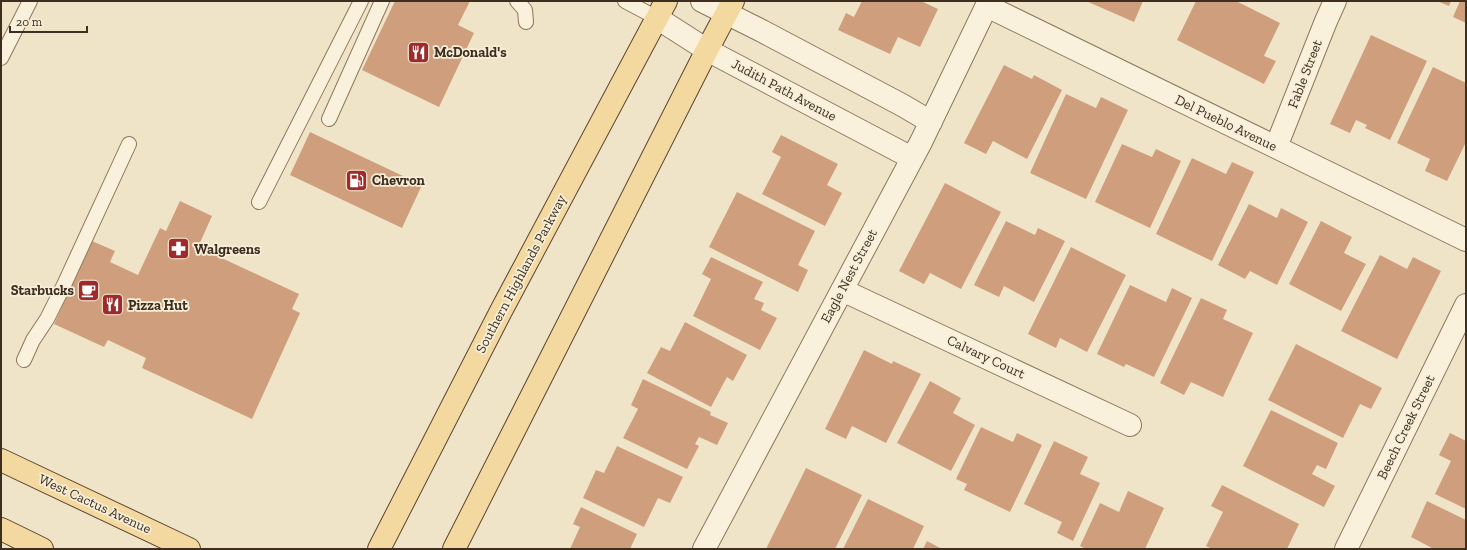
<svg xmlns="http://www.w3.org/2000/svg" width="1467" height="550" viewBox="0 0 1467 550" font-family="'Zilla Slab',serif">
  <style>
    .building { fill: #cf9f7d }
    .lines { fill: none; stroke-linecap: round; stroke-linejoin: round }
    .service-casing { stroke: #8d765c; stroke-width: 16 }
    .minor-casing { stroke: #8d765c; stroke-width: 24 }
    .primary-casing { stroke: #5b4430; stroke-width: 24 }
    .service { stroke: #faf1dc; stroke-width: 14 }
    .minor { stroke: #faf1dc; stroke-width: 22 }
    .primary { stroke: #f3d9a0; stroke-width: 22 }
    .labels { text-anchor: middle; dominant-baseline: central; stroke-width: 3.5; stroke-linejoin: round; paint-order: stroke }
    .poi-label { font-size: 14px; font-weight: bold; fill: #3d2e20; stroke: #f7eed8; text-anchor: start }
    .street-label { font-size: 14px; fill: #3d2e20; stroke: #f7eed8 }
  </style>
  <rect width="100%" height="100%" fill="#f0e4c8"/>
  <path class="building" d="M 395,1 L 470,1 L 458,25 L 474,33 L 439,107 L 362,70 Z
    M 862,1 L 921,1 L 938,9 L 920,47 L 898,37 L 890,54 L 838,30 L 846,13 L 854,17 Z
    M 1086,1 L 1143,1 L 1134,22 Z
    M 1196,1 L 1236,1 L 1280,23 L 1264,56 L 1276,61 L 1264,84 L 1177,40 Z
    M 1437,1 L 1451,1 L 1449,6 Z
    M 1460,1 L 1466,1 L 1466,23 L 1453,17 Z
    M 1371,35 L 1427,61 L 1390,140 L 1365,128 L 1367,125 L 1356,120 L 1350,133 L 1330,124 Z
    M 1004,65 L 1032,79 L 1034,75 L 1062,90 L 1027,159 L 993,141 L 986,154 L 964,143 Z
    M 1433,67 L 1466,83 L 1466,142 L 1447,181 L 1425,171 L 1430,159 L 1397,143 Z
    M 1066,94 L 1096,108 L 1101,97 L 1128,110 L 1086,199 L 1030,173 Z
    M 310,132 L 422,185 L 402,228 L 290,175 Z
    M 781,135 L 838,164 L 827,185 L 842,193 L 825,226 L 762,194 L 781,157 L 772,152 Z
    M 1122,144 L 1152,157 L 1156,149 L 1181,161 L 1150,228 L 1095,202 Z
    M 1192,158 L 1226,174 L 1232,162 L 1254,172 L 1212,261 L 1156,234 Z
    M 945,183 L 1001,212 L 961,289 L 930,273 L 924,284 L 899,271 Z
    M 737,192 L 815,231 L 798,265 L 808,270 L 798,292 L 709,247 Z
    M 180,201 L 212,216 L 198,247 L 299,294 L 292,309 L 300,313 L 252,419 L 142,368 L 146,358 L 108,340 L 104,347 L 54,324 L 92,241 L 115,251 L 110,262 L 138,275 L 160,228 L 166,231 Z
    M 1249,204 L 1277,218 L 1281,208 L 1308,222 L 1277,285 L 1250,271 L 1245,279 L 1218,265 Z
    M 1006,221 L 1035,235 L 1038,228 L 1065,241 L 1034,302 L 1004,286 L 999,297 L 974,285 Z
    M 1321,221 L 1352,237 L 1344,253 L 1366,264 L 1341,311 L 1289,284 Z
    M 1071,247 L 1126,275 L 1087,352 L 1060,338 L 1056,348 L 1028,334 Z
    M 1380,255 L 1407,269 L 1413,257 L 1441,271 L 1397,359 L 1341,331 Z
    M 711,257 L 763,282 L 754,299 L 764,303 L 761,310 L 777,318 L 760,350 L 693,316 L 711,279 L 702,274 Z
    M 1130,285 L 1166,302 L 1172,288 L 1192,298 L 1154,377 L 1126,364 L 1124,367 L 1097,354 Z
    M 1201,298 L 1227,310 L 1223,319 L 1253,333 L 1223,397 L 1191,382 L 1184,395 L 1160,383 Z
    M 685,322 L 747,355 L 733,381 L 727,377 L 711,407 L 647,373 L 661,347 L 670,351 Z
    M 1296,344 L 1382,388 L 1371,409 L 1360,404 L 1343,438 L 1268,400 Z
    M 864,350 L 892,364 L 893,361 L 921,374 L 886,443 L 852,426 L 846,439 L 825,429 Z
    M 643,379 L 711,412 L 710,415 L 728,423 L 717,445 L 699,437 L 695,444 L 699,446 L 687,469 L 623,438 L 638,409 L 631,405 Z
    M 930,381 L 961,398 L 953,413 L 975,425 L 951,471 L 897,443 Z
    M 1271,410 L 1338,443 L 1326,469 L 1317,465 L 1312,474 L 1335,486 L 1324,507 L 1243,466 Z
    M 981,427 L 1013,442 L 1017,433 L 1042,445 L 1010,512 L 964,490 L 967,484 L 956,479 Z
    M 1450,433 L 1466,441 L 1466,509 L 1435,494 L 1451,461 L 1439,455 Z
    M 1054,441 L 1088,457 L 1080,474 L 1100,483 L 1073,541 L 1057,533 L 1062,522 L 1024,504 Z
    M 617,446 L 683,477 L 670,503 L 658,498 L 644,527 L 583,498 L 596,470 L 604,473 Z
    M 806,468 L 862,495 L 835,549 L 766,549 Z
    M 1222,485 L 1299,524 L 1287,549 L 1212,549 L 1206,546 L 1223,512 L 1211,506 Z
    M 1128,491 L 1164,508 L 1145,549 L 1086,549 L 1080,546 L 1100,503 L 1119,512 Z
    M 868,499 L 924,526 L 913,549 L 843,549 Z
    M 1427,501 L 1466,520 L 1466,549 L 1432,549 L 1432,548 L 1411,537 Z
    M 581,507 L 637,534 L 630,549 L 570,549 L 580,527 L 573,524 Z
    M 927,541 L 942,549 L 923,549 Z"/>
  <g class="lines">
    <defs>
      <path id="service" d="M 517,1 L 525,10 L 526,22
        M 625,1 L 657,18
        M 1,58 L 30,1
        M 329,119 L 382,1
        M 259,202 L 361,1
        M 24,360 L 33,340 L 47,319 L 63,287 L 129,144"/>
      <path id="minor" d="M 702,1 L 762,31 L 902,105 L 931,122
        M 987,6 L 1466,240
        M 657,18 L 707,50 L 912,158
        M 1276,147 L 1326,21 L 1335,1
        M 842,290 L 1130,425
        M 704,549 L 921,142 L 989,1
        M 1346,549 L 1466,305"/>
      <path id="primary" d="M 1,460 L 189,549
        M 1,529 L 42,549
        M 379,549 L 501,311 L 666,1
        M 454,549 L 707,50 L 733,1"/>
    </defs>
    <use href="#service" class="service-casing"/>
    <use href="#minor" class="minor-casing"/>
    <use href="#primary" class="primary-casing"/>
    <use href="#service" class="service"/>
    <use href="#minor" class="minor"/>
    <use href="#primary" class="primary"/>
  </g>
  <defs>
    <symbol id="restaurant-square" viewBox="-11 -11 22 22"><rect x="-9" y="-9" width="18" height="18" rx="4" fill="#9e2a2b" stroke="#f7eed8"/><path d="M-5-6h1v4h1v-4h1v4h1v-4h1v5L-1.5 .5V6h-2V.5L-5-1ZM5-6V6H3V1.5H1.5Q1.5-4 5-6Z" fill="#fff"/></symbol>
    <symbol id="fuel-square" viewBox="-11 -11 22 22"><rect x="-9" y="-9" width="18" height="18" rx="4" fill="#9e2a2b" stroke="#f7eed8"/><path d="M-5.5-6h7V0h2V4h1.3V-2.5L3-4.5l.8-.8L6-3V5H2.5V1h-1V6h-7ZM-4.2-4.7v3.2H.2V-4.7Z" fill="#fff"/></symbol>
    <symbol id="pharmacy-square" viewBox="-11 -11 22 22"><rect x="-9" y="-9" width="18" height="18" rx="4" fill="#9e2a2b" stroke="#f7eed8"/><path d="M-2-6h4v4h4v4h-4v4h-4v-4h-4v-4h4Z" fill="#fff"/></symbol>
    <symbol id="cafe-square" viewBox="-11 -11 22 22"><rect x="-9" y="-9" width="18" height="18" rx="4" fill="#9e2a2b" stroke="#f7eed8"/><path d="M-5.5-4.5H6V0H3Q3 3.5 0 3.5H-2.5Q-5.5 3.5-5.5 0ZM3-3.2v2h1.7v-2ZM-6 4.5H4V6H-6Z" fill="#fff"/></symbol>
  </defs>
  <g fill-rule="evenodd">
    <use href="#restaurant-square" x="406" y="40" width="25" height="25"/>
    <use href="#fuel-square" x="344" y="168" width="25" height="25"/>
    <use href="#pharmacy-square" x="166" y="236" width="25" height="25"/>
    <use href="#cafe-square" x="76" y="278" width="25" height="25"/>
    <use href="#restaurant-square" x="100" y="292" width="25" height="25"/>
  </g>
  <g class="labels">
    <g class="poi-label">
      <text x="434" y="52">McDonald's</text>
      <text x="372" y="180">Chevron</text>
      <text x="194" y="249">Walgreens</text>
      <text x="74" y="290" text-anchor="end">Starbucks</text>
      <text x="128" y="305">Pizza Hut</text>
    </g>
    <g class="street-label">
      <text transform="translate(1305 74) rotate(-69)">Fable Street</text>
      <text transform="translate(784 90) rotate(28)">Judith Path Avenue</text>
      <text transform="translate(1226 123) rotate(26)">Del Pueblo Avenue</text>
      <text transform="translate(521 274) rotate(-62)">Southern Highlands Parkway</text>
      <text transform="translate(849 276) rotate(-62)">Eagle Nest Street</text>
      <text transform="translate(986 357) rotate(25)">Calvary Court</text>
      <text transform="translate(1406 427) rotate(-64)">Beech Creek Street</text>
      <text transform="translate(95 504) rotate(25)">West Cactus Avenue</text>
    </g>
  </g>
  <rect width="1467" height="550" fill="none" stroke="#3d2e20" stroke-width="4"/>
  <path d="M10 26v6h77v-6" fill="none" stroke="#3d2e20" stroke-width="2"/>
  <text x="16" y="26" font-size="12" fill="#3d2e20" stroke="#f7eed8" stroke-width="3" paint-order="stroke">20 m</text>
</svg>
